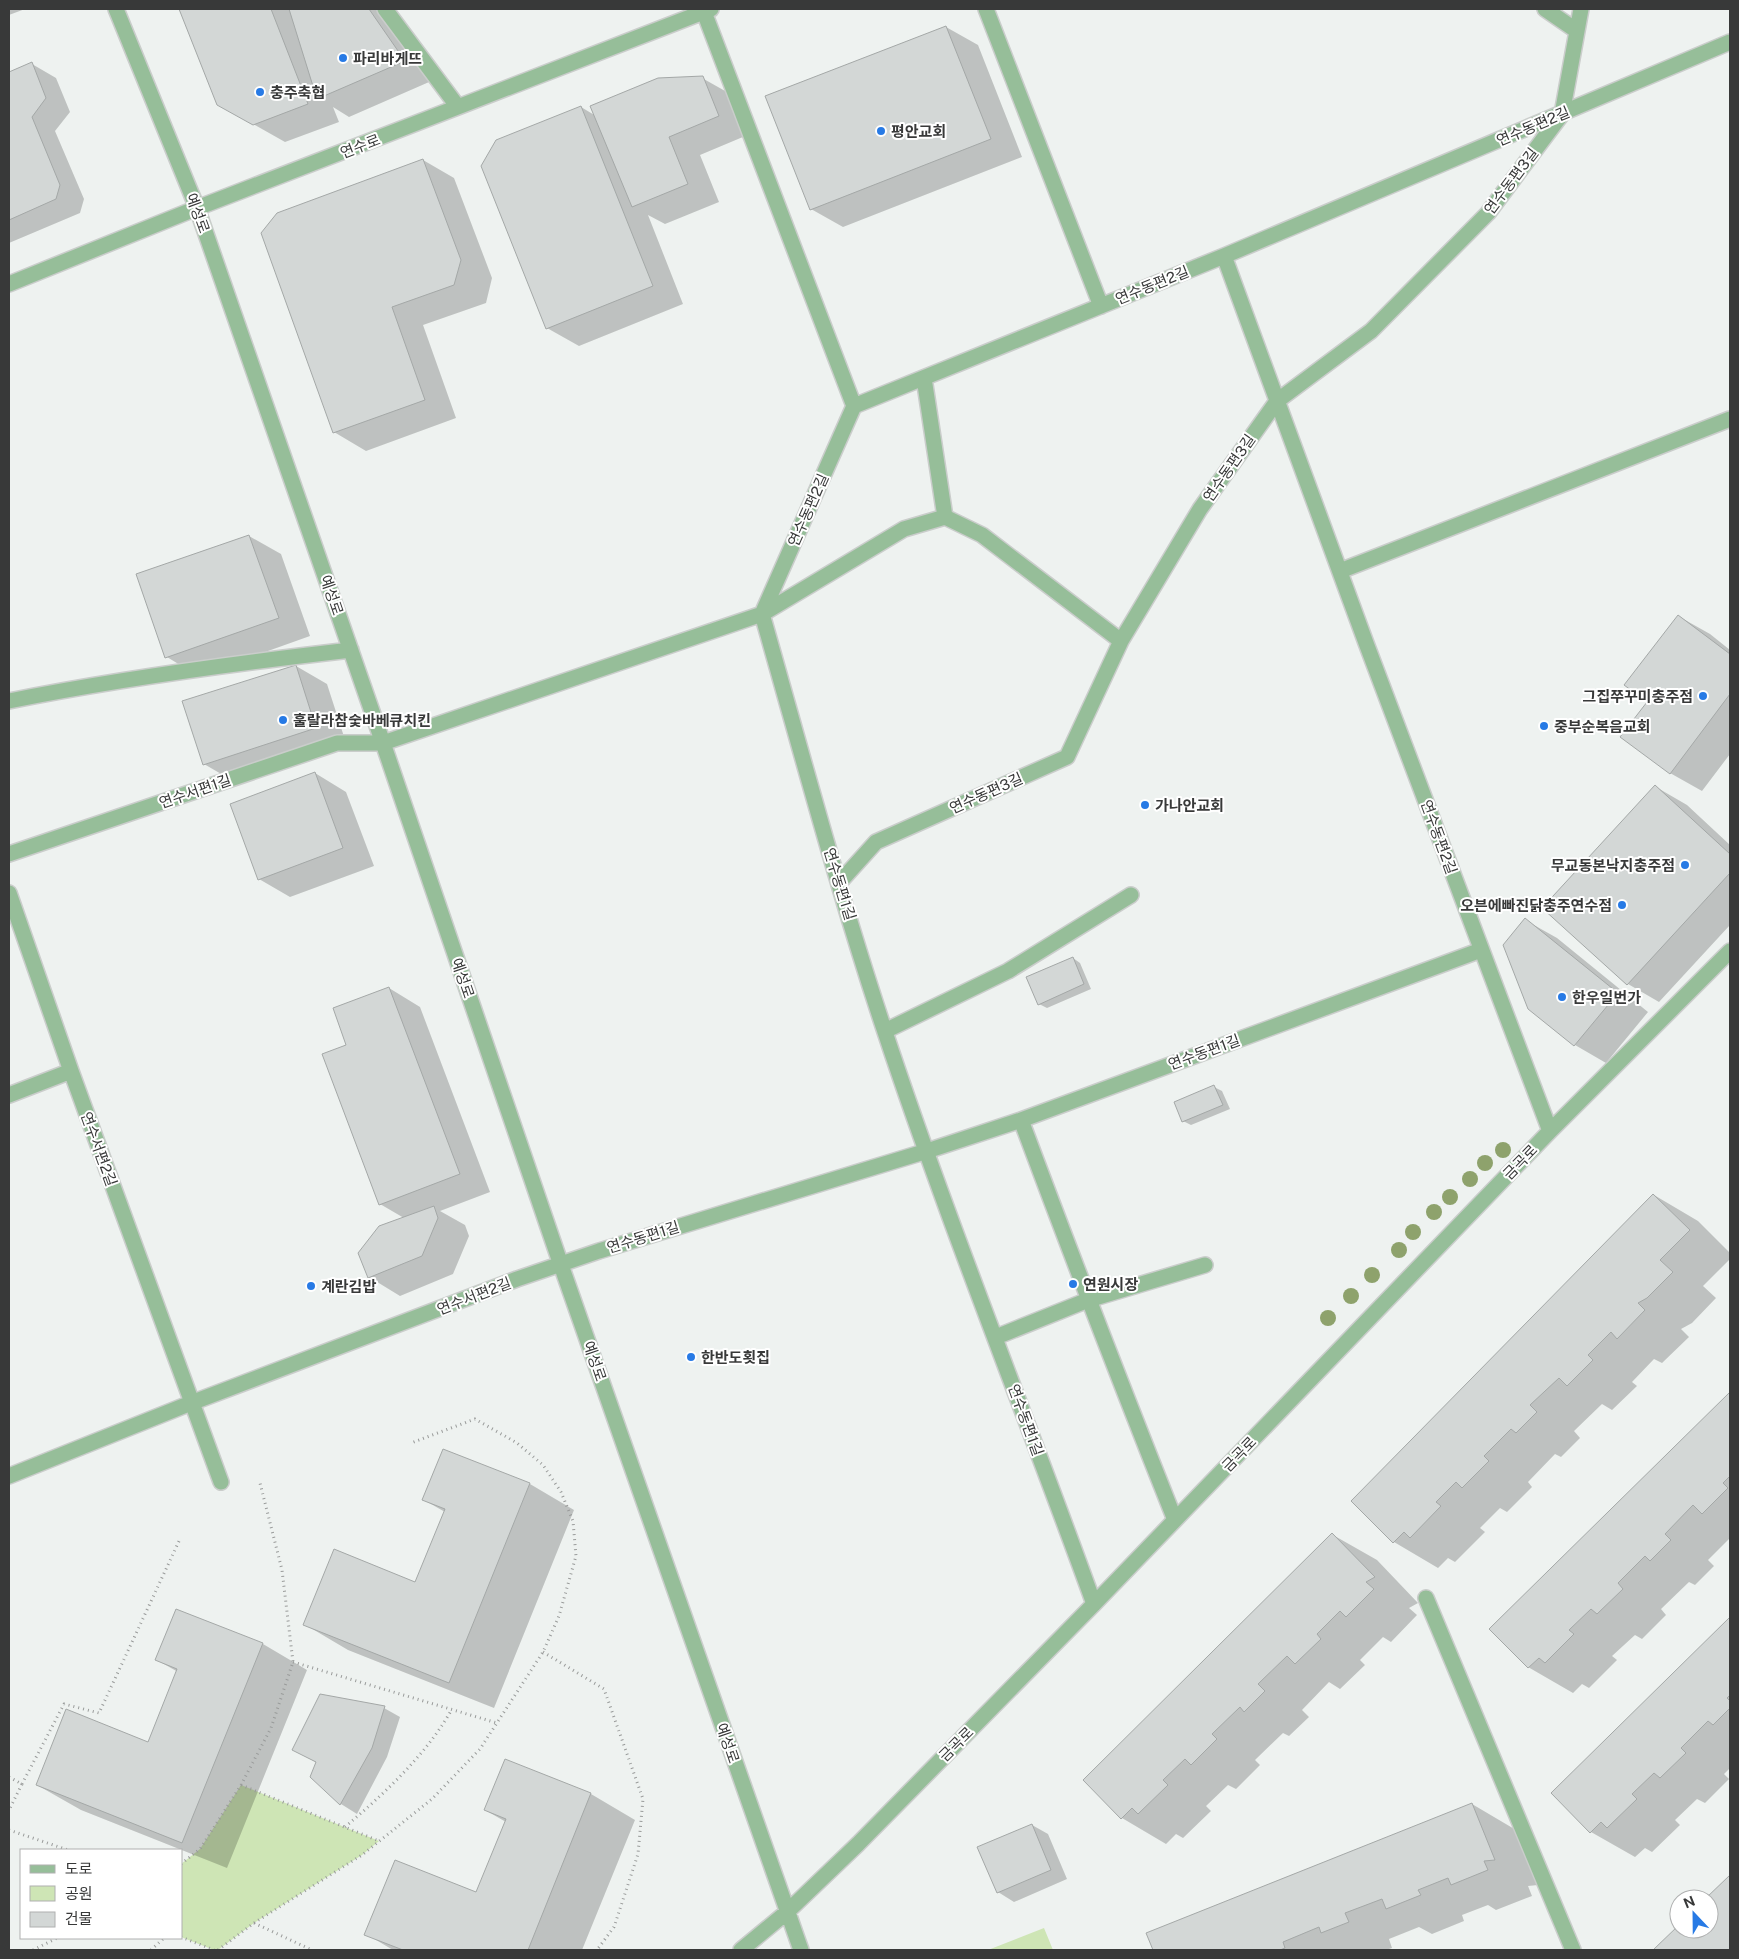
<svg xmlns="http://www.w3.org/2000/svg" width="1739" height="1959" viewBox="0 0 1739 1959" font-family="'Public Sans','Noto Sans KR',sans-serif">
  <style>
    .green { fill: #cee5b5 }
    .shadow { fill: #0003 }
    .building { fill: #d3d7d6; stroke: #a4a8a7 }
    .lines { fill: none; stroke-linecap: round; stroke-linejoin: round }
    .minor-casing { stroke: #cacdcb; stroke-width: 18 }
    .path { stroke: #999b9a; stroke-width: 3; stroke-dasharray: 1 4; stroke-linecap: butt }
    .minor { stroke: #96be99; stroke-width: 15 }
    .tree { fill: #8ea26c }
    .poi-dot { fill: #277ae5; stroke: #fff; stroke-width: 2 }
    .labels { text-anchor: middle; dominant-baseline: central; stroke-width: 4; stroke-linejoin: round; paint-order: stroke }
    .poi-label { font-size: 15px; font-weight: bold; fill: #383939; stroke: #fff; text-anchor: start }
    .street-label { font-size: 15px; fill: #383939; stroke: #fff }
  </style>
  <rect width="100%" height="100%" fill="#eef2f0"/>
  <path class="green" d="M 241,1785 L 379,1841 L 362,1855 L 254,1923 L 218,1950 L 214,1950 L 181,1937 L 181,1864 L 200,1849 Z
    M 1044,1928 L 1053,1950 L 988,1950 Z"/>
  <path class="shadow" d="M 9,9 L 25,9 L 9,15 Z
    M 181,9 L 387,9 L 436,79 L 349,117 L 333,107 L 339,122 L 285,142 L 218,104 Z
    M 946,27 L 978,45 L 1022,157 L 843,227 L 811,209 Z
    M 32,64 L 56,78 L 70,112 L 55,131 L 84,199 L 80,213 L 9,243 L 9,73 Z
    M 702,78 L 734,96 L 750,134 L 700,155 L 719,202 L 665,224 L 648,215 L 683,304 L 579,346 L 547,328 L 581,107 L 596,116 Z
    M 423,160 L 454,178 L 492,278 L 486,303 L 423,325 L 456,418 L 366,451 L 334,432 Z
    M 249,536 L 281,554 L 310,636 L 198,676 L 167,657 Z
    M 1678,616 L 1710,634 L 1730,650 L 1730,754 L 1702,791 L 1670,773 L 1648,702 Z
    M 296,666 L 327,684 L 347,746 L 235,782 L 204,764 Z
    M 315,773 L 346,792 L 374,866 L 290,897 L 259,879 Z
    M 1656,787 L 1687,805 L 1730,845 L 1730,925 L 1659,1002 L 1628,984 L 1544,908 Z
    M 1525,920 L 1557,938 L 1648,1012 L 1606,1063 L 1575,1045 L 1529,1008 Z
    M 1073,958 L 1080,963 L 1091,989 L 1047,1008 L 1039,1004 Z
    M 389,988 L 420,1007 L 490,1192 L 440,1211 L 465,1225 L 469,1236 L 453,1274 L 400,1296 L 369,1277 L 404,1218 L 380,1204 L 348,1046 Z
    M 1214,1087 L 1222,1091 L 1230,1109 L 1191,1125 L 1183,1121 Z
    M 1654,1195 L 1698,1221 L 1730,1253 L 1730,1259 L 1703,1286 L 1716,1298 L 1692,1323 L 1681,1329 L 1689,1337 L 1662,1363 L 1654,1359 L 1632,1382 L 1637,1386 L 1612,1410 L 1602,1404 L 1574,1431 L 1580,1438 L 1561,1457 L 1555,1454 L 1528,1482 L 1532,1487 L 1507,1512 L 1500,1508 L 1480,1528 L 1485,1532 L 1455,1562 L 1448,1558 L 1438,1568 L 1394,1542 L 1352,1501 Z
    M 1730,1393 L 1730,1538 L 1708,1560 L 1714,1566 L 1695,1585 L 1689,1582 L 1661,1609 L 1666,1615 L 1642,1639 L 1635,1635 L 1612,1656 L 1617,1660 L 1589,1688 L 1582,1684 L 1573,1693 L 1528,1667 L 1491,1629 Z
    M 444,1450 L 530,1484 L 574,1510 L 494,1708 L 348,1650 L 304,1624 L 416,1583 L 445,1512 L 424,1500 Z
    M 1333,1535 L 1377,1560 L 1418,1603 L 1409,1608 L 1417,1615 L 1391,1642 L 1383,1637 L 1360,1660 L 1365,1665 L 1340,1689 L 1329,1682 L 1302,1710 L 1309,1717 L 1289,1736 L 1283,1733 L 1255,1760 L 1260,1765 L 1236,1789 L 1228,1785 L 1206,1806 L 1211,1811 L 1183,1838 L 1176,1834 L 1166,1844 L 1122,1818 L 1084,1780 Z
    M 177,1610 L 263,1644 L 307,1670 L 227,1868 L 81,1810 L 37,1785 L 148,1743 L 178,1672 L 157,1660 Z
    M 1730,1619 L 1730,1768 L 1724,1774 L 1729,1779 L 1705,1803 L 1697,1799 L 1675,1820 L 1680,1825 L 1652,1852 L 1645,1848 L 1635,1857 L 1591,1832 L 1553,1793 Z
    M 384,1708 L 400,1717 L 387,1757 L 357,1814 L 341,1804 L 312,1777 L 317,1763 L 293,1749 Z
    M 505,1761 L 591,1794 L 635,1820 L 582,1950 L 393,1950 L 366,1934 L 477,1893 L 506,1822 L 485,1810 Z
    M 1472,1804 L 1516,1830 L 1538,1885 L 1528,1886 L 1532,1896 L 1496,1910 L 1488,1905 L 1462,1915 L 1464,1921 L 1432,1934 L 1419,1927 L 1389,1939 L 1392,1948 L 1386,1950 L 1154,1950 L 1147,1934 Z
    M 1032,1825 L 1048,1834 L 1067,1879 L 1014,1902 L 998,1892 Z
    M 1730,1876 L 1730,1950 L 1655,1950 L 1679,1927 L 1679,1929 L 1709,1929 L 1709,1899 L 1707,1899 Z"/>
  <path class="building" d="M 179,9 L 271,9 L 308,104 L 253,125 L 217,105 Z
    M 289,9 L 369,9 L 405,61 L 317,99 Z
    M 946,26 L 991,139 L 810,210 L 765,96 Z
    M 32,62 L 46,98 L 32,117 L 60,185 L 56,199 L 9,220 L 9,72 Z
    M 703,76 L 719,116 L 669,137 L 688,184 L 632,207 L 590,106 L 658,78 Z
    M 581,106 L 653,286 L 546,329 L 481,166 L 496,140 Z
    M 423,159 L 461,260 L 454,285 L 392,307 L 425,400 L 333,433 L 261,233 L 277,213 Z
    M 249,535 L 279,618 L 165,658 L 136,574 Z
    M 1678,615 L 1730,654 L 1730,694 L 1670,774 L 1620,737 L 1647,702 L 1624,685 Z
    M 296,665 L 316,728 L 203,765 L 182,701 Z
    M 315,772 L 343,848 L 258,880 L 230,804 Z
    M 1655,785 L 1730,854 L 1730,873 L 1627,985 L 1542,908 Z
    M 1525,918 L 1618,993 L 1574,1046 L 1528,1009 L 1503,945 Z
    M 1073,957 L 1084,984 L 1038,1005 L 1026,977 Z
    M 389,987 L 460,1174 L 379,1205 L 322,1054 L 346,1045 L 333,1008 Z
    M 1214,1085 L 1223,1105 L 1182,1122 L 1174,1102 Z
    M 1653,1194 L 1690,1230 L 1660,1260 L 1673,1272 L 1647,1298 L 1638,1303 L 1645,1310 L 1617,1339 L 1611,1332 L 1588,1355 L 1593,1360 L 1567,1386 L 1559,1378 L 1530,1405 L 1537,1412 L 1516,1433 L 1511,1429 L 1484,1456 L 1489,1461 L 1462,1488 L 1456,1482 L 1436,1502 L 1441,1506 L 1410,1538 L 1404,1532 L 1393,1543 L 1351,1501 Z
    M 434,1206 L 438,1218 L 422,1256 L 368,1278 L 358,1253 L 379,1226 Z
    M 1730,1392 L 1730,1476 L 1723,1483 L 1728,1488 L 1702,1514 L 1693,1505 L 1665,1534 L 1671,1540 L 1650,1561 L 1645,1556 L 1618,1583 L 1623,1589 L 1597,1614 L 1591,1609 L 1569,1630 L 1574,1634 L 1545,1663 L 1539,1658 L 1528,1668 L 1489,1629 Z
    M 443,1449 L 530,1483 L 449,1683 L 303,1625 L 334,1549 L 415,1582 L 445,1509 L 422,1500 Z
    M 1332,1533 L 1375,1577 L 1366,1582 L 1374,1589 L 1346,1617 L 1340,1611 L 1317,1634 L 1321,1639 L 1295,1664 L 1287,1656 L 1258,1684 L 1265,1691 L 1244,1712 L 1240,1707 L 1212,1734 L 1217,1739 L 1191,1765 L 1185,1759 L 1163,1780 L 1168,1785 L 1138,1814 L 1132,1808 L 1121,1819 L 1083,1780 Z
    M 176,1609 L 263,1643 L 182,1843 L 36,1785 L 66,1709 L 148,1742 L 177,1669 L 155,1660 Z
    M 1730,1617 L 1730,1695 L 1727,1698 L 1730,1701 L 1730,1708 L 1713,1725 L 1708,1721 L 1681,1748 L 1686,1753 L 1660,1778 L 1654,1773 L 1632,1794 L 1637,1799 L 1607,1828 L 1601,1822 L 1590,1833 L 1551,1793 Z
    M 320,1694 L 385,1706 L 372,1748 L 340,1805 L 310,1777 L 316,1762 L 292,1750 Z
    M 505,1759 L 591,1793 L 528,1950 L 403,1950 L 364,1935 L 395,1860 L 476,1892 L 506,1819 L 484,1810 Z
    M 1472,1803 L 1495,1860 L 1484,1861 L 1488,1870 L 1451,1885 L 1448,1878 L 1418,1890 L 1421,1895 L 1386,1909 L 1382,1899 L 1345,1913 L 1349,1922 L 1321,1933 L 1319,1927 L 1283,1942 L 1285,1948 L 1280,1950 L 1153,1950 L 1146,1933 Z
    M 1032,1824 L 1051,1870 L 997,1893 L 977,1847 Z
    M 1730,1875 L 1730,1950 L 1653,1950 L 1679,1925 L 1679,1929 L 1709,1929 L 1709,1899 L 1705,1899 Z"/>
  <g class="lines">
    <defs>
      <path id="minor" d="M 116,9 L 197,208 L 383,743 L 561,1265 L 801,1950
        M 385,9 L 458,107
        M 986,9 L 1101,306
        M 1545,9 L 1577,31
        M 704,12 L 854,406
        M 1224,256 L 1366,643 L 1550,1131
        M 9,284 L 197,208 L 711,9
        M 924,378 L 945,517
        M 1340,571 L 1730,419
        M 9,701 C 122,678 237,663 351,650
        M 9,854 L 337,743 L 383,743 L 762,614 L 854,406 L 1224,256 L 1730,42
        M 839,883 L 876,842 L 1067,757 L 1121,641 L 1200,509 L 1277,401 L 1371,331 L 1488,213 L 1562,114 L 1581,9
        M 9,893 L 71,1071 L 221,1482
        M 885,1031 L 1008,971 L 1131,895
        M 9,1095 L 71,1071
        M 1021,1120 C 1071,1254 1122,1387 1175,1520
        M 996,1337 L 1088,1300 L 1205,1265
        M 9,1476 L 191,1403 L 517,1279 L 599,1251 L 927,1151 L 1021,1120 L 1481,950
        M 1426,1598 L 1573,1950
        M 1094,1604 C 1025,1413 949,1225 885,1032 C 839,894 802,754 762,614 L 904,529 L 945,517 L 982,535 L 1121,641
        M 741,1950 L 787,1912 L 858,1844 L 1094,1604 L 1550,1131 L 1730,951"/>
    </defs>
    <use href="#minor" class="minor-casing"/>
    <path class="path" d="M 543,1652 L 604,1689 L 643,1799 L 638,1854 L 614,1927 L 597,1950
      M 293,1662 L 497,1723
      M 9,1777 L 22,1784 L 9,1810
      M 22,1784 L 64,1704 L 99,1713 L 180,1539
      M 241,1785 L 379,1841
      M 345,1827 C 384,1794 427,1754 452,1709
      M 9,1830 L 68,1850
      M 181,1864 L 200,1849 L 241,1785 L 271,1728 L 293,1662 L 282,1570 L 260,1483
      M 254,1923 L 312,1950
      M 181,1937 L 214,1950
      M 33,1950 L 57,1938
      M 151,1950 L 164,1938
      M 218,1950 L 254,1923 L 362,1855 L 432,1799 L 480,1749 L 543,1652 L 559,1616 L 576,1556 L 573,1521 L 561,1492 L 543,1465 L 517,1443 L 475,1419 L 411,1443"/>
    <use href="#minor" class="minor"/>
  </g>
  <g class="tree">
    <circle cx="1503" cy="1150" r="8"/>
    <circle cx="1485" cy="1163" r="8"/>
    <circle cx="1470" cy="1179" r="8"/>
    <circle cx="1450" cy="1197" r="8"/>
    <circle cx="1434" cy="1212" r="8"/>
    <circle cx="1413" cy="1232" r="8"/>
    <circle cx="1399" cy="1250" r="8"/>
    <circle cx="1372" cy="1275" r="8"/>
    <circle cx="1351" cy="1296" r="8"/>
    <circle cx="1328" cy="1318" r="8"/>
  </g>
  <g class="poi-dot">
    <circle cx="343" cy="58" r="5"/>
    <circle cx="260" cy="92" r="5"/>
    <circle cx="881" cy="131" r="5"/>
    <circle cx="1703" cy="696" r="5"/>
    <circle cx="283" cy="720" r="5"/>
    <circle cx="1544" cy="726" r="5"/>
    <circle cx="1145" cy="805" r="5"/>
    <circle cx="1685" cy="865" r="5"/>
    <circle cx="1622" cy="905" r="5"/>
    <circle cx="1562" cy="997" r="5"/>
    <circle cx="1073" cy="1284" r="5"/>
    <circle cx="311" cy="1286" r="5"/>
    <circle cx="691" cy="1357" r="5"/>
  </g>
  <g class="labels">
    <g class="poi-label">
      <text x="353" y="58">파리바게뜨</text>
      <text x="270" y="92">충주축협</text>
      <text x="891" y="131">평안교회</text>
      <text x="1693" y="696" text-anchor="end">그집쭈꾸미충주점</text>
      <text x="293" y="720">훌랄라참숯바베큐치킨</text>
      <text x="1554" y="726">중부순복음교회</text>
      <text x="1155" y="805">가나안교회</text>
      <text x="1675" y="865" text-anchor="end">무교동본낙지충주점</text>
      <text x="1612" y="905" text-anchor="end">오븐에빠진닭충주연수점</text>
      <text x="1572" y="997">한우일번가</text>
      <text x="1083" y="1284">연원시장</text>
      <text x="321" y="1286">계란김밥</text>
      <text x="701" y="1357">한반도횟집</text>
    </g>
    <g class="street-label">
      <text transform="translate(1533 126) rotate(-23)">연수동편2길</text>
      <text transform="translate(360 146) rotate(-21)">연수로</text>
      <text transform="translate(1511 181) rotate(-53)">연수동편3길</text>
      <text transform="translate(198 213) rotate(70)">예성로</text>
      <text transform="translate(1152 285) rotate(-22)">연수동편2길</text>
      <text transform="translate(1229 468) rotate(-55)">연수동편3길</text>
      <text transform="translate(808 510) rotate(-66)">연수동편2길</text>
      <text transform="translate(332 595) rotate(71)">예성로</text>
      <text transform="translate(195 791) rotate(-19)">연수서편1길</text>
      <text transform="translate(986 793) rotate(-24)">연수동편3길</text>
      <text transform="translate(1439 837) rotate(70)">연수동편2길</text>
      <text transform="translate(840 884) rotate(73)">연수동편1길</text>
      <text transform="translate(463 978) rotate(71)">예성로</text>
      <text transform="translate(1204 1052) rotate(-20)">연수동편1길</text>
      <text transform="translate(99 1149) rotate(70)">연수서편2길</text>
      <text transform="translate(1520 1162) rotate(-46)">금곡로</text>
      <text transform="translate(643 1237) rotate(-17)">연수동편1길</text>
      <text transform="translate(474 1296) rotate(-21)">연수서편2길</text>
      <text transform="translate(595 1361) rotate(71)">예성로</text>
      <text transform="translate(1026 1420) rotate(70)">연수동편1길</text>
      <text transform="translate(1239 1454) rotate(-46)">금곡로</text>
      <text transform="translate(728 1743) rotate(71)">예성로</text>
      <text transform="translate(956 1744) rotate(-45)">금곡로</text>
    </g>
  </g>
  <rect width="1739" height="1959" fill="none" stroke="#383939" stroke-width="20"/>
  <rect x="20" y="1849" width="162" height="90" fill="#ffffff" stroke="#afb0b0"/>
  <rect x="30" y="1865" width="25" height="8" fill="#96be99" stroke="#afb0b0"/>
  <text x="65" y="1874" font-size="15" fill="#383939">도로</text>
  <rect x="30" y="1886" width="25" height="15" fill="#cee5b5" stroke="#afb0b0"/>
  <text x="65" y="1899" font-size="15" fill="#383939">공원</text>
  <rect x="30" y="1912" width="25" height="15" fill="#d3d7d6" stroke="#afb0b0"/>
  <text x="65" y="1924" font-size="15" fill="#383939">건물</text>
  <g transform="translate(1694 1914) rotate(338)"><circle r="24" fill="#ffffff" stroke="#afb0b0"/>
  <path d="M0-4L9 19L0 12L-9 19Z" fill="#277ae5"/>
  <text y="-8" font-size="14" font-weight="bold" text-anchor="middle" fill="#383939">N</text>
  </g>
</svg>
